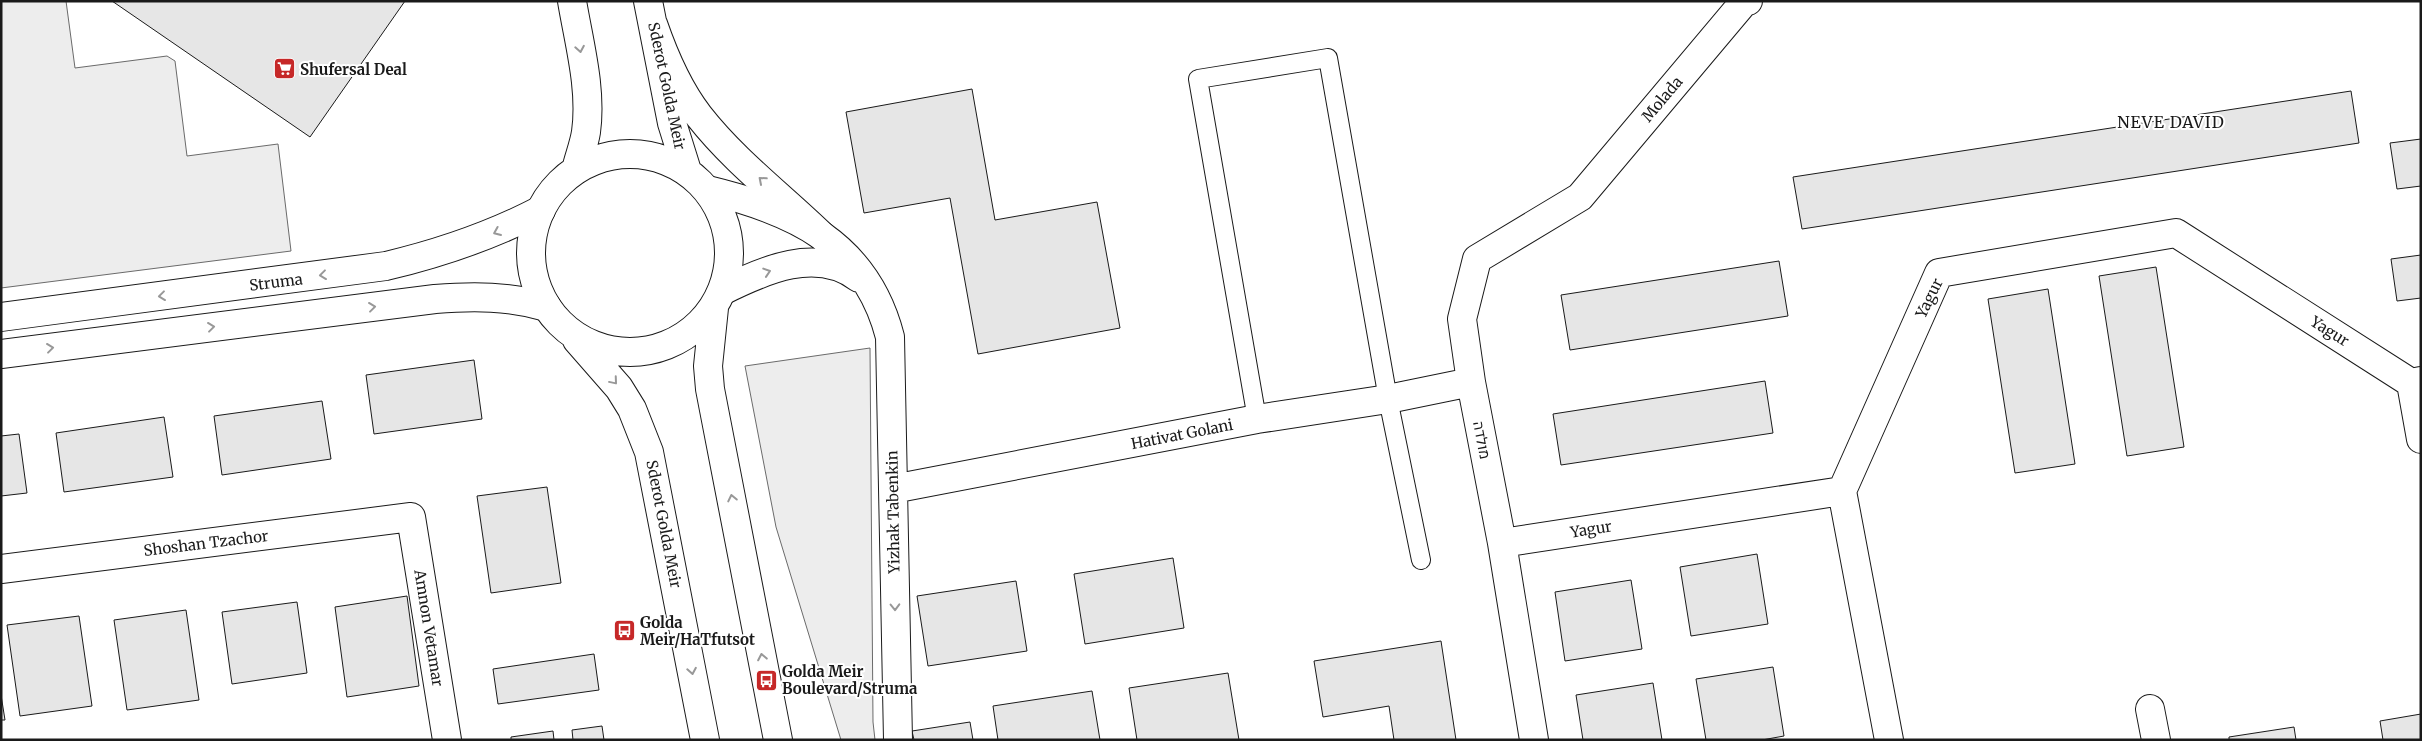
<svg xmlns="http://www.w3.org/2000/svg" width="2422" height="741" viewBox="0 0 2422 741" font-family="Merriweather,Heebo,serif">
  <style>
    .built { fill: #ededed; stroke: #6a6a6a }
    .building { fill: #e6e6e6; stroke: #1a1a1a }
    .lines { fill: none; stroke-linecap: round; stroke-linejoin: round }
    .service-casing { stroke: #1a1a1a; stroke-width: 20 }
    .minor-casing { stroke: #1a1a1a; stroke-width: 30 }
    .tertiary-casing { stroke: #1a1a1a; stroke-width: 30 }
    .secondary-casing { stroke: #1a1a1a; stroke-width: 30 }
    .service { stroke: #fff; stroke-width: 18 }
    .minor { stroke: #fff; stroke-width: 28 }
    .tertiary { stroke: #fff; stroke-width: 28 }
    .secondary { stroke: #fff; stroke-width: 28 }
    .oneway { stroke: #989898 }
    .labels { text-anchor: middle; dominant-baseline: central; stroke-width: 4; stroke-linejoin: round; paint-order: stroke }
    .poi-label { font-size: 15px; font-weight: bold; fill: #1a1a1a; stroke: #fff; text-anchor: start }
    .street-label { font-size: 15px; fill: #1a1a1a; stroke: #fff }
    .neighbourhood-label { font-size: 16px; letter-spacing: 1px; fill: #1a1a1a; stroke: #fff }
  </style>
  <rect width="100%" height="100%" fill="#fff"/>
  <path class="built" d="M 1,1 L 66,1 L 75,68 L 167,56 L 175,61 L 187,156 L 278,144 L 291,251 L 1,288 Z
    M 870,348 L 873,722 L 875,740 L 841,740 L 776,527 L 745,366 Z"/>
  <path class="building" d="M 112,1 L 405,1 L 310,137 Z
    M 972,89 L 995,220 L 1097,202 L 1120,328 L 978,354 L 950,198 L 864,213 L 846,112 Z
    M 2351,91 L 2359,143 L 1802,229 L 1793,177 Z
    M 2421,139 L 2421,186 L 2397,189 L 2390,143 Z
    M 2421,255 L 2421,298 L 2397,301 L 2391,259 Z
    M 1779,261 L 1788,316 L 1570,350 L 1561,295 Z
    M 2156,267 L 2184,447 L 2127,456 L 2099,276 Z
    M 2048,289 L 2075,464 L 2015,473 L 1988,299 Z
    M 474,360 L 482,419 L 374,434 L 366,375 Z
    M 1765,381 L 1773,433 L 1561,465 L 1553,414 Z
    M 322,401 L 331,459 L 222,475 L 214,416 Z
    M 164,417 L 173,477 L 64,492 L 56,433 Z
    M 19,434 L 27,493 L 1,496 L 1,436 Z
    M 547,487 L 561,583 L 491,593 L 477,496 Z
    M 1757,554 L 1768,624 L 1691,636 L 1680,567 Z
    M 1173,558 L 1184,628 L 1085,644 L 1074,574 Z
    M 1631,580 L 1642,649 L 1565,661 L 1555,592 Z
    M 1016,581 L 1027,651 L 928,666 L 917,596 Z
    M 407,596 L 419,686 L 347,697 L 335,607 Z
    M 297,602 L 307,673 L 232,684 L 222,612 Z
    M 186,610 L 199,700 L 127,710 L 114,620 Z
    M 79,616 L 92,706 L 20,716 L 7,625 Z
    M 1441,641 L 1456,740 L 1394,740 L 1389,706 L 1323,717 L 1314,661 Z
    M 594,654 L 599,690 L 498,704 L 493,669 Z
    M 1773,667 L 1784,736 L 1762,740 L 1706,740 L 1696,679 Z
    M 1228,673 L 1239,740 L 1137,740 L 1129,688 Z
    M 1653,683 L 1662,740 L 1583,740 L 1576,695 Z
    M 1092,691 L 1100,740 L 998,740 L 993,706 Z
    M 1,695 L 5,720 L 1,720 Z
    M 2421,714 L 2421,740 L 2383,740 L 2380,721 Z
    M 970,722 L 973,740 L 914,740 L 912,731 Z
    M 602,726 L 604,740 L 573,740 L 572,730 Z
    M 2294,727 L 2296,740 L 2229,740 L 2229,737 Z
    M 553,731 L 554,740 L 511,740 L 511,737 Z"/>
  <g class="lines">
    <defs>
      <path id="service" d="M 1257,419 L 1198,79 L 1328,58 L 1388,399 L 1421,560"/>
      <path id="minor" d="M 708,190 C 794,211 866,243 890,337 L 898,740
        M 722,291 C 764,270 817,246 859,278
        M 2411,383 L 2421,439
        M 893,489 L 1257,419 L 1388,399 L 1471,382
        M 1842,491 L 1889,740
        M 1502,543 L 1842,491 L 1939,273 L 2176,233 L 2411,383 L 2421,381
        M 1,569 L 411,517 L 447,740
        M 2150,709 L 2156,740
        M 1534,740 L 1502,543 L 1471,382 L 1462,319 L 1477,259 L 1580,197 L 1744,2 L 1748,1"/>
      <path id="tertiary" d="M 1,317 L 386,266 C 441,253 491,236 541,210
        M 1,354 L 435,299 C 474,296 509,296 547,307"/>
      <path id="secondary" d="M 572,1 C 579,43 592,89 586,132 C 584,145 579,157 576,170
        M 648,1 L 672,123 L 687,171
        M 653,24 C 664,56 678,89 699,116 C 735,162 782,197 823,237
        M531 253a99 99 0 1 1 198 0a99 99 0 1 1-198 0Z
        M 714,308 L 708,366 L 710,389 L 778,740
        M 577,340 L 619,388 L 632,409 L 649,452 L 705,740"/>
    </defs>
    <use href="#service" class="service-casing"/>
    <use href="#minor" class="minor-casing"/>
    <use href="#tertiary" class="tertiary-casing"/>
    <use href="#secondary" class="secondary-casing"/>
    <use href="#service" class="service"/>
    <use href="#minor" class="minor"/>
    <use href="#tertiary" class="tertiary"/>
    <use href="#secondary" class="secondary"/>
  </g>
  <defs><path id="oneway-chevron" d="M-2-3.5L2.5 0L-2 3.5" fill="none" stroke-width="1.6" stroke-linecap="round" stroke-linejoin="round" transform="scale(1.25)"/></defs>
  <g class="oneway">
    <use href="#oneway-chevron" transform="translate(580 49) rotate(80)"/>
    <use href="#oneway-chevron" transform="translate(762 180) rotate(-139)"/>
    <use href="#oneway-chevron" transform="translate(497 232) rotate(157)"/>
    <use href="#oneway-chevron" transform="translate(767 272) rotate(-18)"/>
    <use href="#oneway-chevron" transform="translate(323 275) rotate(173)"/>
    <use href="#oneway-chevron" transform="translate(162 296) rotate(173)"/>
    <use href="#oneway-chevron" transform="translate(372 307) rotate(-7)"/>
    <use href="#oneway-chevron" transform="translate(211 327) rotate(-7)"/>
    <use href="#oneway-chevron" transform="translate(50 348) rotate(-7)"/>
    <use href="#oneway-chevron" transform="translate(614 381) rotate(50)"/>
    <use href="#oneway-chevron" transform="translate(732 498) rotate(-102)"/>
    <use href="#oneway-chevron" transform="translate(895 607) rotate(89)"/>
    <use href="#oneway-chevron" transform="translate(762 657) rotate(-101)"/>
    <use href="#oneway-chevron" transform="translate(692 671) rotate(80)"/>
  </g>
  <defs>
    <symbol id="supermarket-square" viewBox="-11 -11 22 22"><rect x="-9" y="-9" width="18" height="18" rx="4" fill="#c62828" stroke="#fff"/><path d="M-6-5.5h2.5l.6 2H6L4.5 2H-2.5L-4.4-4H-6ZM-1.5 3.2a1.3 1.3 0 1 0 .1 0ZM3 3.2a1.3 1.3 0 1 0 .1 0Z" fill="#fff"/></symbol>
    <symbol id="bus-square" viewBox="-11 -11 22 22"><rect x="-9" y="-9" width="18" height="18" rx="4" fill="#c62828" stroke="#fff"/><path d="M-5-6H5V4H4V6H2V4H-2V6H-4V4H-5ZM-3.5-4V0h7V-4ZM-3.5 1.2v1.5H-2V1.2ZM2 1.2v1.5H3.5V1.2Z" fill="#fff"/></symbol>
  </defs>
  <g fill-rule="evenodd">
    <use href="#supermarket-square" x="272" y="56" width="25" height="25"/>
    <use href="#bus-square" x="612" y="618" width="25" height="25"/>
    <use href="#bus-square" x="754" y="668" width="25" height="25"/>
  </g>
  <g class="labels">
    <g class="poi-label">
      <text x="300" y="69">Shufersal Deal</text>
      <text x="640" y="622">Golda<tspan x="640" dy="17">Meir/HaTfutsot</tspan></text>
      <text x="782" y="671">Golda Meir<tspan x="782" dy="17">Boulevard/Struma</tspan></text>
    </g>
    <g class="street-label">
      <text transform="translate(667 86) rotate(78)">Sderot Golda Meir</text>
      <text transform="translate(1662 99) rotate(-50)">Molada</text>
      <text transform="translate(276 282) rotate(-7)">Struma</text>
      <text transform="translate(1929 298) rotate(-64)">Yagur</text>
      <text transform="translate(2330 331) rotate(32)">Yagur</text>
      <text transform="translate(1182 434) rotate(-11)">Hativat Golani</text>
      <text transform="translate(1482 440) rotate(79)">מולדה</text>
      <text transform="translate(893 512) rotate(-91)">Yizhak Tabenkin</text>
      <text transform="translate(664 524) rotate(79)">Sderot Golda Meir</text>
      <text transform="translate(1591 529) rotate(-9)">Yagur</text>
      <text transform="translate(206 543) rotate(-7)">Shoshan Tzachor</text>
      <text transform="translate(429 628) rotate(81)">Amnon Vetamar</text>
    </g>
    <g class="neighbourhood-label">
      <text x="2171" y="122">NEVE DAVID</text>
    </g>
  </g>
  <rect width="2422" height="741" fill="none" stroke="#1a1a1a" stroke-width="5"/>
</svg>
